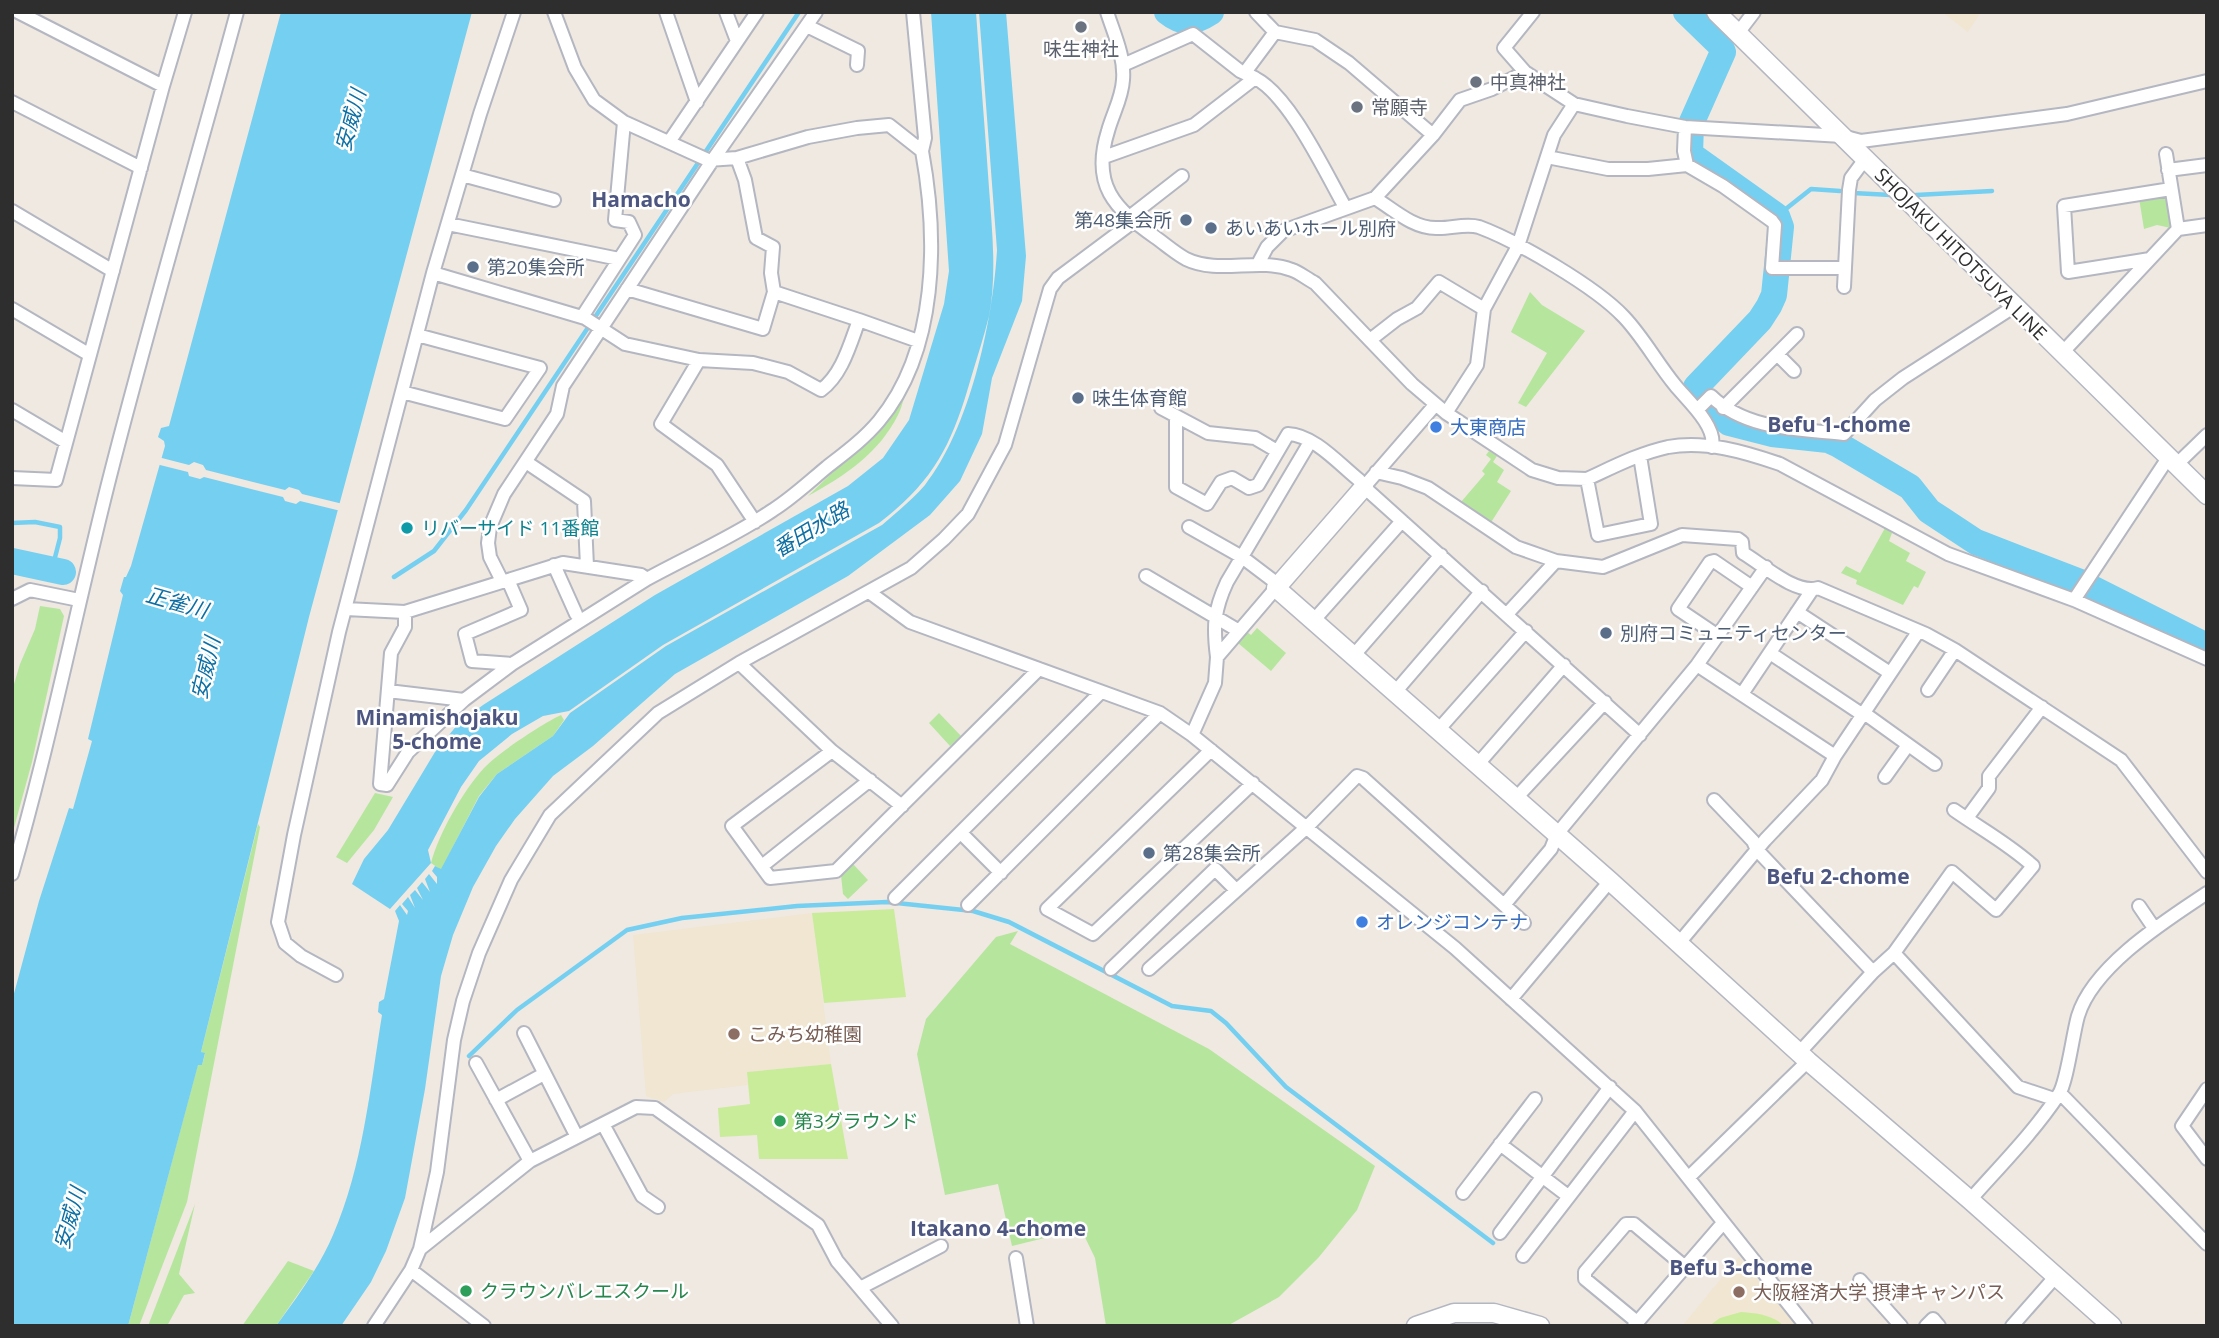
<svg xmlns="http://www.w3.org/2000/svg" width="2219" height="1338" viewBox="0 0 2219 1338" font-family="'Open Sans','Noto Sans JP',sans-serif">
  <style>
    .education { fill: #f0e6d1 }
    .green { fill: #b6e59e }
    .pitch { fill: #c9ec9a }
    .water { fill: #75cff0 }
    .pier { fill: #efe9e1 }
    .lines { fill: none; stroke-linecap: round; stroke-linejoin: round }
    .stream { stroke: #75cff0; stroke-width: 4.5 }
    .river { stroke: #75cff0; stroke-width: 26 }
    .street-casing { stroke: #b4b7c1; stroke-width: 16 }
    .secondary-casing { stroke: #b4b7c1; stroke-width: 21 }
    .street { stroke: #fff; stroke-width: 12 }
    .secondary { stroke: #fff; stroke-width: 18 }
    .worship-dot { fill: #6b7280; stroke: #fff; stroke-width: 2.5 }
    .service-dot { fill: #5c6f8a; stroke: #fff; stroke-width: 2.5 }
    .shop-dot { fill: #3f7fe0; stroke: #fff; stroke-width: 2.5 }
    .culture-dot { fill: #0f9aa8; stroke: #fff; stroke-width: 2.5 }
    .education-dot { fill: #8d6e63; stroke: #fff; stroke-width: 2.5 }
    .leisure-dot { fill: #2e9e5b; stroke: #fff; stroke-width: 2.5 }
    .labels { text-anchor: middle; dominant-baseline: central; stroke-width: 5; stroke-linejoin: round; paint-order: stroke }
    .worship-label { font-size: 19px; fill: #5b616d; stroke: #fff; text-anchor: start }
    .service-label { font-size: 19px; fill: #4e5e75; stroke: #fff; text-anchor: start }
    .street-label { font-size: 19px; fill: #2e2e2e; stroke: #fff }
    .shop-label { font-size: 19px; fill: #366cbe; stroke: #fff; text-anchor: start }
    .culture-label { font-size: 19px; fill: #0d838f; stroke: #fff; text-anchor: start }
    .education-label { font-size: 19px; fill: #785e54; stroke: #fff; text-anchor: start }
    .leisure-label { font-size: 19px; fill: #27864d; stroke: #fff; text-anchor: start }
    .water-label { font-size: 21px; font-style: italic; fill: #0d6fa3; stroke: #fff }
    .neighbourhood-label { font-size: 21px; font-weight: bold; fill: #4d5680; stroke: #fff }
  </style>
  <rect width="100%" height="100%" fill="#efe9e1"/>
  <path class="education" d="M 1942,12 L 1981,12 L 1968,32 Z
    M 812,913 L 831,1064 L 747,1072 L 748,1085 L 673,1094 L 664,1102 L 646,1096 L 633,935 Z
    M 1739,1257 L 1796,1326 L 1682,1326 Z"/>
  <path class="green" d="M 2158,195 L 2166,200 L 2171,228 L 2157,225 L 2144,229 L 2139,198 Z
    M 1530,292 L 1542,305 L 1585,331 L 1526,407 L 1518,403 L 1547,353 L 1511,332 Z
    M 908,383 C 905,393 903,405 898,415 C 879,453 845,476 808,496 L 881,426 Z
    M 1489,451 L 1497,456 L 1493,462 L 1504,470 L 1497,482 L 1511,491 L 1490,524 L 1461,502 L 1485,474 L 1482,471 L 1491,459 L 1486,455 Z
    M 1885,528 L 1892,533 L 1889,541 L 1910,553 L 1906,561 L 1926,572 L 1918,588 L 1914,586 L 1903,605 L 1856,584 L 1857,580 L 1841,573 L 1846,566 L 1860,573 Z
    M 40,606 L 60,609 L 64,616 L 32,762 L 12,835 L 12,691 L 20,664 L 35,629 Z
    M 1257,628 L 1286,653 L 1271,671 L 1238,643 L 1247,632 L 1251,635 Z
    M 939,713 L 961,736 L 950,746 L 929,723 Z
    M 561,715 L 564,720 L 553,736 L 497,774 L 479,796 L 441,870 L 431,863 C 439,833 463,791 484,768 C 498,753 542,724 561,715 Z
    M 375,793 L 393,797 L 374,830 L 347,863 L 336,857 Z
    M 258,824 L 260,827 L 187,1202 L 139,1326 L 128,1326 L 198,1064 L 202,1065 L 205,1054 L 201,1052 Z
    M 853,864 L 868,880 L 848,899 L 843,894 L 841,875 Z
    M 1018,931 L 1010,944 L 1209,1049 L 1375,1166 L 1357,1210 L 1319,1257 L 1279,1297 L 1227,1326 L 1106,1326 L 1095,1258 L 1081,1229 L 1012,1246 L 998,1184 L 945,1195 L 917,1054 L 926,1019 L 996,937 Z
    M 195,1204 L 179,1274 L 195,1293 L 184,1295 L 167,1326 L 148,1326 Z
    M 288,1261 L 314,1271 L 276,1326 L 242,1326 Z"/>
  <path class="pitch" d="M 894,909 L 906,997 L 824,1003 L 812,913 Z
    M 831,1064 L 848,1159 L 759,1159 L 757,1135 L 720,1137 L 718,1108 L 750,1104 L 747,1072 Z
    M 1741,1312 C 1756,1313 1773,1315 1784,1326 L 1709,1326 L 1720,1318 Z"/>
  <path class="water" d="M 281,12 L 472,12 L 309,617 L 201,1052 L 205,1053 L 202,1065 L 198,1065 L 128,1326 L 12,1326 L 12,1001 L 39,901 L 69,808 L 73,809 L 92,741 L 88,739 L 123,595 L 120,591 L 124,577 L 126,577 L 131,566 L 165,446 L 164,441 L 158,437 L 161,428 L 169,426 Z
    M 931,12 L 976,12 C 980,71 985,129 989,188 C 992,230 997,275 989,316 C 984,337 977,357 971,378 C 952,444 935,480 879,523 L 663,645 L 569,711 L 543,716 L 512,734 L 479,761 L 461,787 L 428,850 L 431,863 L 390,909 L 352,884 L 364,859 L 388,830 L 435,752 L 458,724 L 483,705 L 655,595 L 848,486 L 883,458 L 909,420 L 944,304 L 949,271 Z
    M 979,12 L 1006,12 L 1026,256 L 1022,301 L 992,378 L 982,434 L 960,481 L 930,515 L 848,576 L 675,674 L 593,746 L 553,776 L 515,819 L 496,846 L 473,887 L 453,935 L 441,976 L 425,1089 L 405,1198 L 386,1251 L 371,1282 L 341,1326 L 276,1326 C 297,1297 319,1268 333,1235 C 363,1166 370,1088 382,1015 L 378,1012 L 379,1002 L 384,999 L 399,921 L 395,911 L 400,905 L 407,915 L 408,911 L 402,904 L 408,897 L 415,908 L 410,895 L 415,890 L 423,900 L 417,888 L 422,882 L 430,892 L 425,879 L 429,874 L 437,884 L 437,877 L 432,871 L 435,866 L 441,869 L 479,797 L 497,774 L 553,736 L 570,713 L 666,646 L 882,525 C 897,512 912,500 925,485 C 970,428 993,321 997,250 Z"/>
  <path class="pier" d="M 158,457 L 189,465 L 194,462 L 203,465 L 206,470 L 285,490 L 289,487 L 299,490 L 302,494 L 343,504 L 341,511 L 300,501 L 296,504 L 285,501 L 283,497 L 204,477 L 200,479 L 189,476 L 188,472 L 156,464 Z"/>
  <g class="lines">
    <path class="stream" d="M 1853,193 L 1891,195
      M 1916,195 L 1992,191
      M 1777,216 L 1811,189 L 1840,191
      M 12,523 L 35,522 L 60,527 L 60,538 L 52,569
      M 394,577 L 434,551 L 466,510 L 799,12
      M 469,1056 L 517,1010 L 627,930 L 682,918 L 797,906 L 887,902 L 973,911 L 1009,922 L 1172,1006 L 1211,1011 L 1226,1023 L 1286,1087 L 1493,1243"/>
    <path class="river" d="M 1167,12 C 1183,25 1194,23 1211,12
      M 1686,12 L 1720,45 L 1723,52 L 1691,124 L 1690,154 L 1777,216 L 1781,227 L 1774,295 L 1769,306 L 1760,320 L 1696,387 L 1695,393 L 1729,423 L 1772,434 L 1828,440 L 1839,445 L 1910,487 L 1929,511 L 1976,542 L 2080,582 L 2207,646
      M 12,561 L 63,572"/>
    <defs>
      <path id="street" d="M 18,12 L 163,86
        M 666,12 L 697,102
        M 726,12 L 737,41
        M 913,12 L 925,138 L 922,151
        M 1107,12 C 1114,34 1125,57 1123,80 C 1122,98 1113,113 1108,131 C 1091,185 1114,208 1155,237 C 1165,244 1175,253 1186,259 C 1219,275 1258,257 1292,270 C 1299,272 1307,279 1315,283 L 1412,384 L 1446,413 L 1532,470 L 1558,478 L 1587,479 C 1613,467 1640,453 1668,447 C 1705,440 1745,452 1780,464 L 1948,554 L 2074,600 L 2207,659
        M 807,26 L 858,51 L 857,65
        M 1275,32 L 1315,40 L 1349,63 L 1433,135
        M 1738,33 L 1754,12
        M 1123,65 L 1193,34 L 1240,71 L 1255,78
        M 1246,71 L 1275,32 L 1256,12
        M 1525,72 L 1504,48 L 1533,12
        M 12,102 L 141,168
        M 1685,127 L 1684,151 L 1687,165 L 1723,186 L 1772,221 L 1775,225 L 1772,268 L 1845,268
        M 669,142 L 757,12
        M 1104,157 L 1194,125 L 1255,78 C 1290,96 1325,172 1345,207
        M 1547,157 L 1608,169 L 1648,169 L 1687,165
        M 2168,170 L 2207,165
        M 462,175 L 554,200
        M 1375,198 C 1394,210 1413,228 1436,228 C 1450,229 1465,223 1479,227 C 1517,241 1596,287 1624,317 C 1643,337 1657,363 1675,385 C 1687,400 1717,426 1712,447
        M 12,211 L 113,271
        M 1128,218 L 1182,176
        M 448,224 L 619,259
        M 2178,229 L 2207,225
        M 2150,259 L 2068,272 L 2064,206 L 2171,189
        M 1258,264 L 1267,247 L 1283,231 L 1375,198 L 1433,135 L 1460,100 L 1492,89 L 1525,72 L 1574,104 L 1627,116 L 1685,127 L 1842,136 L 1861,141 L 2067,114 L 2207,81
        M 433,273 L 585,318 L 625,344 L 699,360 L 753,363 L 788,372 L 821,390 C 842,375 850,344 859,320 L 918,341
        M 1844,287 L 1849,190 L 1851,178 L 1865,159
        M 627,289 L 763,329 L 774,292 L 771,273 L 773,247 L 756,238 L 745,180 L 737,158
        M 774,292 L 859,320
        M 12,309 L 90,355
        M 582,317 L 635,235 L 629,222 L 615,220 L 624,122
        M 1370,340 L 1397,319 L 1417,308 L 1439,282 L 1484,309
        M 2062,353 L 2178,229 L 2166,154
        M 1777,354 L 1794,371
        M 699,360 L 661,424 L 717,465 L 755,522
        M 402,392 L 505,419 L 540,368 L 417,335
        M 1161,408 L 1208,433 L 1255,438 L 1277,451
        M 1723,408 L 1797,334
        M 1698,409 L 1711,396 C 1746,430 1798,429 1844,434 L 1875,400 L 1903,378 L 2015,306
        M 12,410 L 66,442
        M 1446,413 L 1477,365 L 1484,309 L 1518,246 L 1554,135 L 1574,104
        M 1176,416 L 1176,487 L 1207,504 L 1221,482 L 1232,478 L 1249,488 L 1258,485 L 1288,434 C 1314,435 1339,464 1359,480 L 1364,487 L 1640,735
        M 526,462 L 584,501 L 587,566
        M 2176,465 L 2207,435
        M 1376,472 L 1402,478 L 1428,488 L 1516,547 L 1556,561 L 1603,567 L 1682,535 L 1738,539 L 1742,542 L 1743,553 C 1762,564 1796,595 1818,588 L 1926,634 L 1955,650 L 2121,760 L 2207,872
        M 12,478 L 56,480 L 163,86 L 185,12
        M 1587,479 L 1598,535 L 1651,524 L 1640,456
        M 1364,487 L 1435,405
        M 1189,527 L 1242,557 L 1279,585
        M 554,565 L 576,614
        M 1146,576 L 1239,631
        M 508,580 L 521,610 L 465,634 L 472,661 L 512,664
        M 502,581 L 490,557 L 488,543 L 490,527 L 504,494 L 557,414 L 563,386 L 712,161 L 816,12
        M 869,592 L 910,622 L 1160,713 L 1192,735 L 1455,948 L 1635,1111 L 1806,1326
        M 12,599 L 30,590 L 79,600
        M 2074,600 L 2168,458
        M 346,609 L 405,612 L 563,563 L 641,575 L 647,579 C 689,556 733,537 773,510 C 792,498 809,482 827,467 C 845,453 864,439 879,421 C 938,350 938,238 922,151 L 889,125 L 857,128 L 808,137 L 737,158 L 708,160 L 624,122 L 594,100 L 575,68 L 554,12
        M 405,612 L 405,627 L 391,653 L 380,784 L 387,785 L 408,752 L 464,700 L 512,664 L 647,579
        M 1797,612 L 1890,673
        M 1507,614 L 1556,561
        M 1314,620 L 1402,521
        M 1718,636 L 1678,609 L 1710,562 L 1714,561 L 1752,587
        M 1770,653 L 1863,715
        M 1354,655 L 1441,555
        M 1217,657 C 1213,626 1214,610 1227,582 L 1310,442
        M 739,663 L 832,751 L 902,806
        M 1697,665 L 1835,756 L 1918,632
        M 1928,690 L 1955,650
        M 388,691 L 464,700
        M 1396,691 L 1482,591
        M 1742,694 L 1812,590
        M 1864,713 L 1935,764
        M 1439,729 L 1526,631
        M 1192,735 L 1215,683 L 1217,657 L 1276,588
        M 1211,750 L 1047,909 L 1093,934 L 1253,783
        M 832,751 L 732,826 L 770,878 L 836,871 L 1039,669
        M 1478,764 L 1564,665
        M 1885,777 L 1908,745
        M 1516,798 L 1605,702
        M 1714,800 L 1753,841 L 1757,850 L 1873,972
        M 1967,818 L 1989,788 L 1989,776 L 2042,707
        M 961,833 L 1001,873
        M 762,866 L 870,780
        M 12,874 C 49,746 75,616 107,488 C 147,329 194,171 237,12
        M 895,898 L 1101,692
        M 968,905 L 1160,713
        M 1504,905 L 1551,849 L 1557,834 L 1697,665 L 1766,567
        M 2139,906 L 2154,928
        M 1679,943 L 1765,840 L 1822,780 L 1835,756
        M 1894,953 L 2018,1087 L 2054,1099
        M 1111,969 L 1215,869 L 1236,890
        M 1149,969 L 1307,827 L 1357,776 L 1363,778 L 1524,923
        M 336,975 L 301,956 L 285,943 L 278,922 L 294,835 L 339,632 L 433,273 L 480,114 L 514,12
        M 1511,999 L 1610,881
        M 524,1033 L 577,1137
        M 1799,1053 L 1873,972 L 1894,953 L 1952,872 L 1996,910 L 2033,866 C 2009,844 1981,829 1954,810
        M 476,1063 L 530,1161
        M 2207,1089 L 2182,1126 L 2207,1159
        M 2060,1093 L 2207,1244
        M 496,1100 L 544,1074
        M 603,1124 L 642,1196 L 658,1207
        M 1500,1144 L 1568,1196
        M 1689,1177 L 1808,1061
        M 1463,1193 L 1535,1099
        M 1970,1200 C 2000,1166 2034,1132 2059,1094 C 2067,1082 2073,1033 2078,1016 C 2093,966 2165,921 2207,893
        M 1500,1233 L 1610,1087
        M 420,1249 L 530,1161 L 636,1107 L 655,1108 L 818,1225 L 837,1261 L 892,1326
        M 1523,1256 L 1635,1111
        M 1016,1258 L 1027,1326
        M 411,1270 L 484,1326
        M 1860,1280 L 1901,1326
        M 860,1288 L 941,1246
        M 1637,1322 L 1585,1279 L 1585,1272 L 1626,1224 L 1634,1224 L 1684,1266
        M 374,1326 L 411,1270 L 420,1249 L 437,1172 L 454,1040 L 463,1001 L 479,953 L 511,880 L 550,815 L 658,713 L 739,663 L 911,568 L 944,539 L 968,514 L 1005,445 L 1050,289 L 1058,278 L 1133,222
        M 1634,1326 L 1723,1223
        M 1926,1326 L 1933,1319 L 1939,1326
        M 2012,1326 L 2056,1276"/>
      <path id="secondary" d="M 1716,12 L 2207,495
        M 1364,487 L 1276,588 L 1610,881 L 1808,1061 L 1970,1200 L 2112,1326
        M 1416,1326 L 1454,1313 L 1494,1313 L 1540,1326"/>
    </defs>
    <use href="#street" class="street-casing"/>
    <use href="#secondary" class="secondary-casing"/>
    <use href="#street" class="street"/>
    <use href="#secondary" class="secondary"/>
  </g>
  <g class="worship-dot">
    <circle cx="1081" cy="27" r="7"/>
    <circle cx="1476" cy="82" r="7"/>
    <circle cx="1357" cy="107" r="7"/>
  </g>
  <g class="service-dot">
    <circle cx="1186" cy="220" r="7"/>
    <circle cx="1211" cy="228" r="7"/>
    <circle cx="473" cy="267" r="7"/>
    <circle cx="1078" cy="398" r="7"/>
    <circle cx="1606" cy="633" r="7"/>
    <circle cx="1149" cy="853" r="7"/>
  </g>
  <g class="shop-dot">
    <circle cx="1436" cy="427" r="7"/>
    <circle cx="1362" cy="922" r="7"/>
  </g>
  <circle class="culture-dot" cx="407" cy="528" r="7"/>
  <g class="education-dot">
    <circle cx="734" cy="1034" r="7"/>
    <circle cx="1739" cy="1292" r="7"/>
  </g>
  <g class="leisure-dot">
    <circle cx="780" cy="1121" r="7"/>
    <circle cx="466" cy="1291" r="7"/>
  </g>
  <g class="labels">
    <g class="worship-label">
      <text x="1081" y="49" text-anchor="middle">味生神社</text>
      <text x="1490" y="82">中真神社</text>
      <text x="1371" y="107">常願寺</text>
    </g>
    <g class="service-label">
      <text x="1172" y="220" text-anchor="end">第48集会所</text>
      <text x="1225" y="228">あいあいホール別府</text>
      <text x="487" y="267">第20集会所</text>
      <text x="1092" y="398">味生体育館</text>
      <text x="1620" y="633">別府コミュニティセンター</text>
      <text x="1163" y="853">第28集会所</text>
    </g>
    <g class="street-label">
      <text transform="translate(1961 254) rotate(45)">SHOJAKU HITOTSUYA LINE</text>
    </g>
    <g class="shop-label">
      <text x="1450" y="427">大東商店</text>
      <text x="1376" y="922">オレンジコンテナ</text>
    </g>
    <g class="culture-label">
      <text x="421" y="528">リバーサイド 11番館</text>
    </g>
    <g class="education-label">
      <text x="748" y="1034">こみち幼稚園</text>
      <text x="1753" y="1292">大阪経済大学 摂津キャンパス</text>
    </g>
    <g class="leisure-label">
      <text x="794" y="1121">第3グラウンド</text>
      <text x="480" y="1291">クラウンバレエスクール</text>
    </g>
    <g class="water-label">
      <text transform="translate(350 120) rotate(-75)">安威川</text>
      <text transform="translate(811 529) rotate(-31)">番田水路</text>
      <text transform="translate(177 602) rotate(16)">正雀川</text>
      <text transform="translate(205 668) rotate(-77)">安威川</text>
      <text transform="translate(69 1218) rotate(-74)">安威川</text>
    </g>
    <g class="neighbourhood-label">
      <text x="641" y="199">Hamacho</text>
      <text x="1839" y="424">Befu 1-chome</text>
      <text x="437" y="717">Minamishojaku<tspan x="437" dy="24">5-chome</tspan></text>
      <text x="1838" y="876">Befu 2-chome</text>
      <text x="998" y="1228">Itakano 4-chome</text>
      <text x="1741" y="1267">Befu 3-chome</text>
    </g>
  </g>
  <rect width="2219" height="1338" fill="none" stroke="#2e2e2e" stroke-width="28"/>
</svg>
